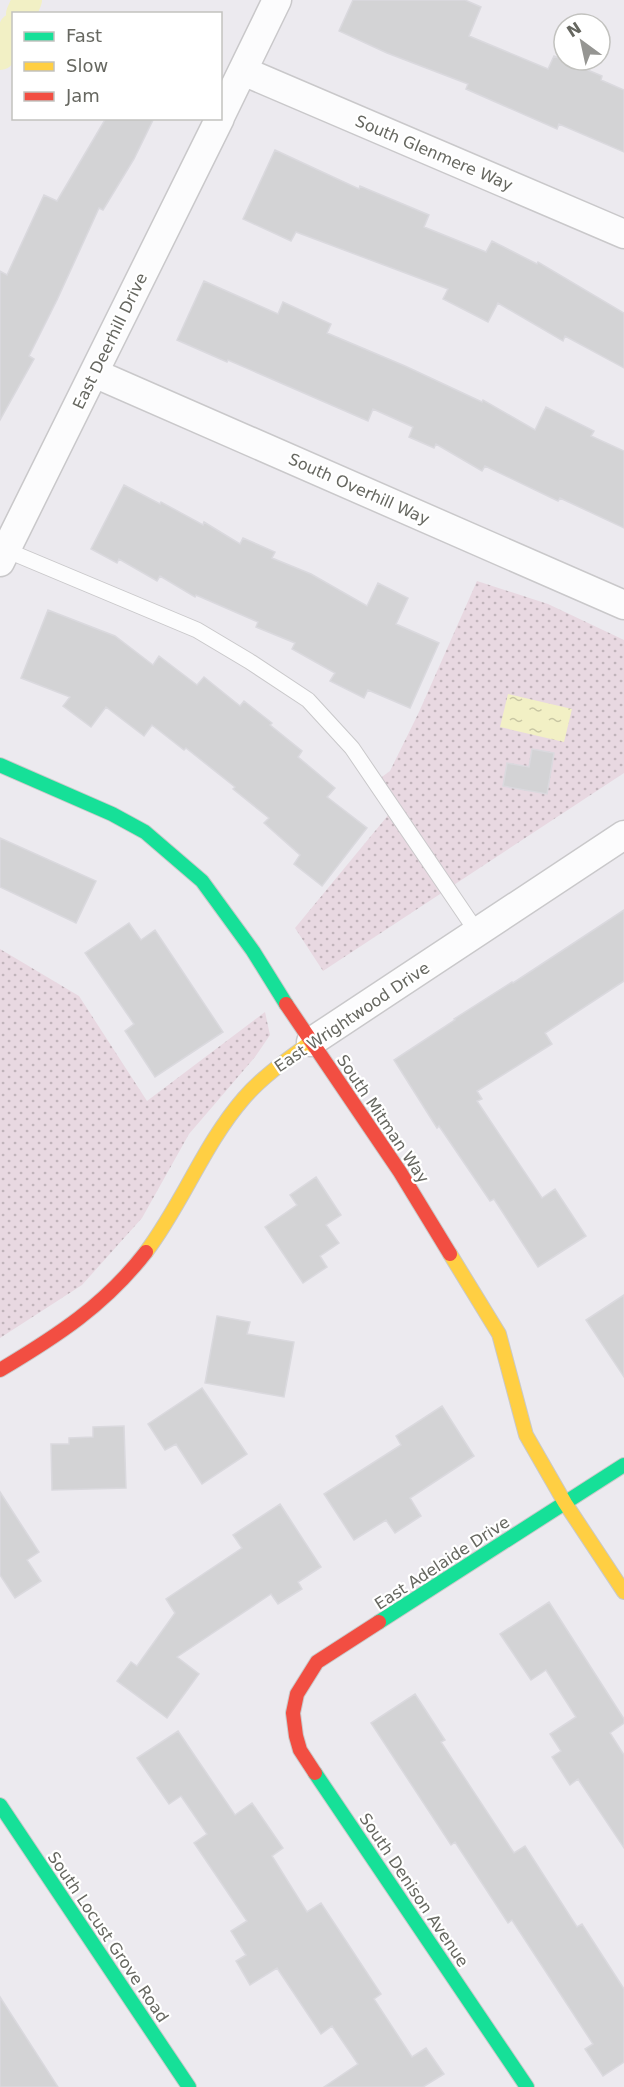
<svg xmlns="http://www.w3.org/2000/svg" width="624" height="2087" viewBox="0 0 624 2087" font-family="'DejaVu Sans',sans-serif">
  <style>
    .park { fill: url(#park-dots) }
    .water { fill: url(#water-ripples) }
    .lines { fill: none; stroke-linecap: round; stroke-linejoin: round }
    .canal { stroke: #f2f0c5; stroke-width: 30 }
    .building { fill: #d3d3d5; stroke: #dad9de; stroke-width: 1.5 }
    .lane-casing { stroke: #c9c8ca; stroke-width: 17 }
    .street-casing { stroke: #c9c8ca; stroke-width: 31 }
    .fast-casing { stroke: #c9c9c9; stroke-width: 16 }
    .slow-casing { stroke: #c9c9c9; stroke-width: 16 }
    .jam-casing { stroke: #c9c9c9; stroke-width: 16 }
    .lane { stroke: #fcfcfd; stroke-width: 15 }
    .street { stroke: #fcfcfd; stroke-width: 28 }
    .fast { stroke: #16e098; stroke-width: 14 }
    .slow { stroke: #ffcf43; stroke-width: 14 }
    .jam { stroke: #f24e42; stroke-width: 14 }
    .labels { text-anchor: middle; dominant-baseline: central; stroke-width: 4.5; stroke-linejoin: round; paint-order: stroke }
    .street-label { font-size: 16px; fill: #666760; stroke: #fff }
  </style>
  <defs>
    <pattern id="park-dots" width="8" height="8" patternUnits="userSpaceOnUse" patternTransform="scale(1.5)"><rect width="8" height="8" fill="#e8d8e1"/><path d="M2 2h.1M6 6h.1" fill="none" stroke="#c0b3ba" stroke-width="1.8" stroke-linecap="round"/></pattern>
    <pattern id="water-ripples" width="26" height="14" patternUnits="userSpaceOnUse" patternTransform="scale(1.5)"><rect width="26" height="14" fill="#f2f0c5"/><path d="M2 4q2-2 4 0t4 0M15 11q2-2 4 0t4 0" fill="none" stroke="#c8c6a3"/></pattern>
  </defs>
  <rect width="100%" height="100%" fill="#eceaef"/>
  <path class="park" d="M 477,581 L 548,604 L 624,640 L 624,773 L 323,971 L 295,928 L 394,808 L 375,782 L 390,771 L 419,712 Z
    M 0,949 L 79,996 L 147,1101 L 265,1012 L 270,1035 L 255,1057 L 189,1134 L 142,1218 L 82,1285 L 0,1338 Z"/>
  <path class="water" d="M 508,694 L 572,709 L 564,742 L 500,727 Z"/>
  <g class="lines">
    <path class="canal" d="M 21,14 L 27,0
      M 0,55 L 14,28"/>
  </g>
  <path class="building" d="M 353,0 L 465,0 L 481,7 L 469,36 L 548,69 L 554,56 L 602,76 L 601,80 L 624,90 L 624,152 L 559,124 L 557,129 L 466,89 L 468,84 L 387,53 L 339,31 Z
    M 106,118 L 154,118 L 134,159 L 103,210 L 99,208 L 57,300 L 29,356 L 34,359 L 0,420 L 0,271 L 7,275 L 44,195 L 57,201 Z
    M 275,150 L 359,189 L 360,186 L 429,215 L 424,227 L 486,252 L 492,241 L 537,264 L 538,262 L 624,313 L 624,368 L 565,336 L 563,341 L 498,303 L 488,322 L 443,299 L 448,289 L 296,232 L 291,241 L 243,219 Z
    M 204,281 L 278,314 L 283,302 L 331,324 L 327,333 L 405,366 L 482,402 L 483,400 L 535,430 L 546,407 L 594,431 L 591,436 L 624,451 L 624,528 L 560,498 L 558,501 L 485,466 L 482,471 L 436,444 L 434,448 L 409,437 L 413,427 L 373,409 L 368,421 L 228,360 L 227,362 L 177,340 Z
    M 124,485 L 160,504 L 161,502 L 203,525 L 204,522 L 240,544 L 243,538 L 275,552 L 272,558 L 311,574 L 367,606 L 378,583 L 408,598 L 396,624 L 439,643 L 410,708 L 368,690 L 364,698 L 330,681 L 335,673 L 292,649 L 295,643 L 256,627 L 258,622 L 196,595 L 195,597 L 160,576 L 157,581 L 119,559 L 117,563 L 91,549 Z
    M 48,610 L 115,636 L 153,665 L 159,656 L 197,685 L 204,677 L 240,706 L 244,701 L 272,723 L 270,725 L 302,751 L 298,757 L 335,788 L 327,797 L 367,828 L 322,886 L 294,864 L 300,855 L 264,823 L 269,818 L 233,789 L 235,787 L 186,748 L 184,750 L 152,725 L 144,736 L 106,707 L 91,727 L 63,706 L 70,697 L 21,678 Z
    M 532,749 L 554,753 L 547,794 L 503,786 L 507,763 L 529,767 Z
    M 0,838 L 96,881 L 76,923 L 0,887 Z
    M 624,910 L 624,981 L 545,1033 L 552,1044 L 477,1091 L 482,1099 L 477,1101 L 542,1198 L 555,1189 L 586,1236 L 538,1267 L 494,1199 L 490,1201 L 439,1126 L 437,1128 L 394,1060 L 455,1020 L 454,1019 L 512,982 L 513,983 Z
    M 129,923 L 141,940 L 155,930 L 223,1032 L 155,1077 L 125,1031 L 134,1024 L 85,953 Z
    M 316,1177 L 341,1215 L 326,1225 L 339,1243 L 320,1256 L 327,1267 L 303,1283 L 265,1227 L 297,1205 L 290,1195 Z
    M 624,1295 L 624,1377 L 586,1320 Z
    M 217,1316 L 250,1322 L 247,1334 L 294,1342 L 284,1397 L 205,1383 Z
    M 202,1388 L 247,1454 L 202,1484 L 176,1444 L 165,1450 L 148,1424 Z
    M 442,1406 L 474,1456 L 410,1498 L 421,1516 L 395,1533 L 386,1520 L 354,1540 L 324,1494 L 401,1445 L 396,1436 Z
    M 124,1426 L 126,1488 L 52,1490 L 51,1444 L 69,1444 L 69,1438 L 93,1437 L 93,1427 Z
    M 0,1492 L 39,1552 L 27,1560 L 41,1581 L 15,1598 L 0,1575 Z
    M 280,1504 L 321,1567 L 298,1582 L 302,1589 L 278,1604 L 271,1594 L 177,1657 L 199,1674 L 167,1718 L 117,1681 L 131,1662 L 137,1666 L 175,1613 L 166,1599 L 242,1548 L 233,1535 Z
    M 549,1602 L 624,1719 L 624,1723 L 610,1733 L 624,1755 L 624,1848 L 578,1779 L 570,1785 L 552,1757 L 561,1751 L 550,1734 L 576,1717 L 546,1670 L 531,1680 L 500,1634 Z
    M 415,1694 L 445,1740 L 441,1742 L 514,1853 L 525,1846 L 577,1927 L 582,1924 L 624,1989 L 624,2062 L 603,2076 L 585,2049 L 593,2044 L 512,1920 L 508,1923 L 455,1842 L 451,1845 L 371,1723 Z
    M 178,1731 L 235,1815 L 252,1803 L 283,1848 L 272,1856 L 307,1912 L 321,1903 L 381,1994 L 374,1999 L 412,2057 L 426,2048 L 444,2074 L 423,2087 L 324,2087 L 358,2064 L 332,2026 L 321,2034 L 277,1968 L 250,1985 L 236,1961 L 246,1955 L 231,1931 L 247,1921 L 194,1843 L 207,1834 L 181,1796 L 169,1804 L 137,1758 Z
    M 0,1997 L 58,2087 L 0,2087 Z"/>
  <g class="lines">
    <defs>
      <path id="lane" d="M 6,550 L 197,630 L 249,661 L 308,700 L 352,748 L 477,932"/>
      <path id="street" d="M 243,71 L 624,234
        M 220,117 L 277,0
        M 94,373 L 624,605
        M 0,562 L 220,118
        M 311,1042 L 624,835"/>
      <path id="fast" d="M 0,765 L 112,814 L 145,832 L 202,881 L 253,951 L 286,1004
        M 379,1622 L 624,1465
        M 315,1773 L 527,2087
        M 0,1805 L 189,2087"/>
      <path id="slow" d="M 146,1252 C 183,1203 204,1144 244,1098 C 263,1076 288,1059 311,1042
        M 450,1254 L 499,1334 L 526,1435 L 565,1503 L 624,1592"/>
      <path id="jam" d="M 286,1004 L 400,1172 L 450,1254
        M 0,1370 C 57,1336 105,1305 146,1252
        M 315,1773 L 300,1750 L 296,1736 L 293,1713 L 297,1694 L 317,1662 L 379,1622"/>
    </defs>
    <use href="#lane" class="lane-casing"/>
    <use href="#street" class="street-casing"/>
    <use href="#fast" class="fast-casing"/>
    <use href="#slow" class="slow-casing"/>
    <use href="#jam" class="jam-casing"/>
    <use href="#lane" class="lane"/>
    <use href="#street" class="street"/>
    <use href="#fast" class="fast"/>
    <use href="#slow" class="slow"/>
    <use href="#jam" class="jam"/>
  </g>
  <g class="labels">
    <g class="street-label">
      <text transform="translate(434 153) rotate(23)">South Glenmere Way</text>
      <text transform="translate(110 341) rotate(-64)">East Deerhill Drive</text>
      <text transform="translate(359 489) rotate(24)">South Overhill Way</text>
      <text transform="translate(352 1017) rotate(-34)">East Wrightwood Drive</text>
      <text transform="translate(383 1119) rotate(56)">South Mitman Way</text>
      <text transform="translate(442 1563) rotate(-33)">East Adelaide Drive</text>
      <text transform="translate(414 1890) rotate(56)">South Denison Avenue</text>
      <text transform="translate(108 1937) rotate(56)">South Locust Grove Road</text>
    </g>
  </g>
  <rect x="12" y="12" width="210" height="108" fill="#ffffff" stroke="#c2c2bf" stroke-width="1.5"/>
  <rect x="24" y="32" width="30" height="9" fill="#16e098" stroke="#c2c2bf" stroke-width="1.5"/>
  <text x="66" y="42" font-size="18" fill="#666760">Fast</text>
  <rect x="24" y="62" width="30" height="9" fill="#ffcf43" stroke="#c2c2bf" stroke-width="1.5"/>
  <text x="66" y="72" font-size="18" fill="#666760">Slow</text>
  <rect x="24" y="92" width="30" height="9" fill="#f24e42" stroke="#c2c2bf" stroke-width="1.5"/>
  <text x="66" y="102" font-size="18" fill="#666760">Jam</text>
  <g transform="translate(582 42) rotate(327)"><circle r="28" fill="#ffffff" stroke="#c2c2bf" stroke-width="1.5"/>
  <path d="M0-4.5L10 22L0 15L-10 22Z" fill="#959592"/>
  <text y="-9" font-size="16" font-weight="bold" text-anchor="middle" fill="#666760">N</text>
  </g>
</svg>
